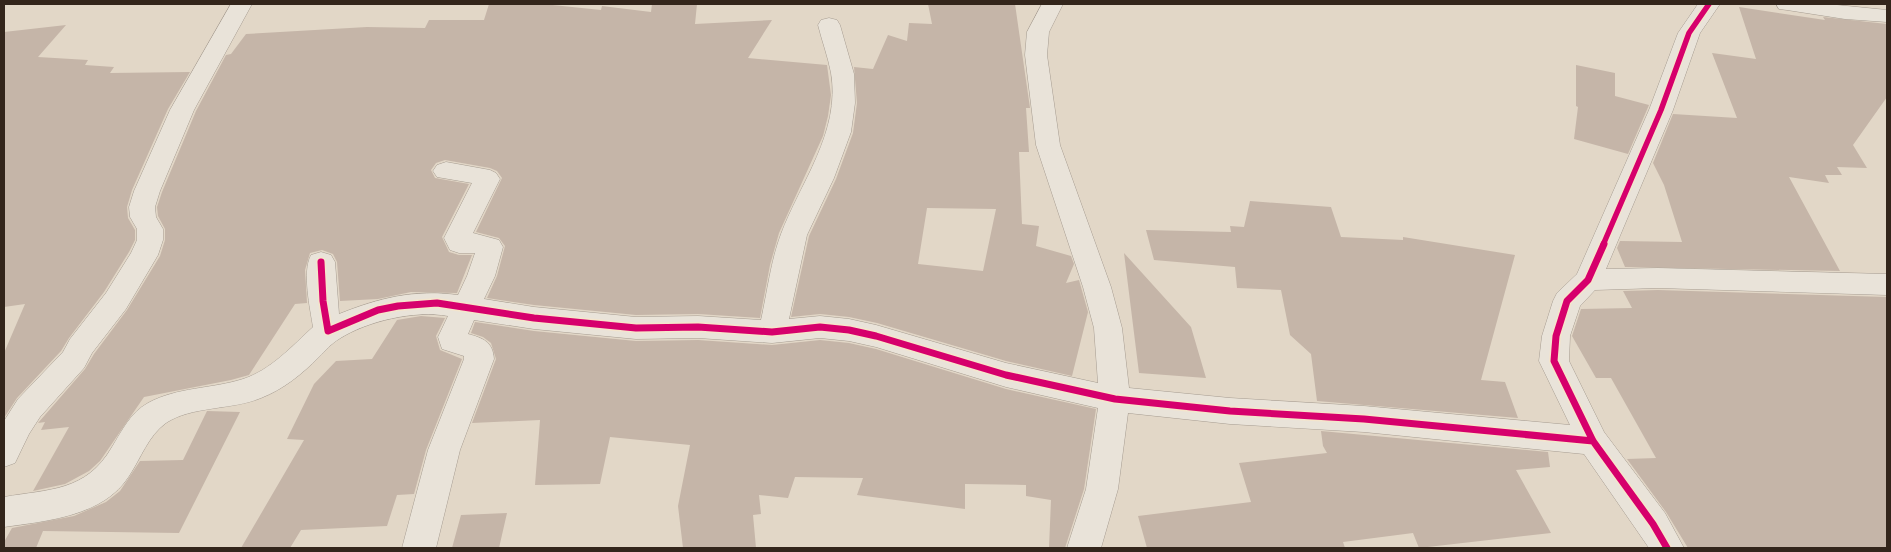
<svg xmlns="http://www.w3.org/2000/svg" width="1891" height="552" viewBox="0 0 1891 552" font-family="'Playfair Display',serif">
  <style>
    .building { fill: #c5b5a8; fill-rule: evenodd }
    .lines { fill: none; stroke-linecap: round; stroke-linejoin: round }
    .minor-casing { stroke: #a69c91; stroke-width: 1 }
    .minor { fill: #e9e3d9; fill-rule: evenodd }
    .cycleway-far1-casing { stroke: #f5e5cb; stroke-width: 8 }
    .cycleway-casing { stroke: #f5e5cb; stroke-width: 10 }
    .cycleway-far1 { stroke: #d6006c; stroke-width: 5.5 }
    .cycleway { stroke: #d6006c; stroke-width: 7 }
  </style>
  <rect width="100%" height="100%" fill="#e2d7c7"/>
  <path class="building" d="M 489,4 L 543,4 L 601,10 L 602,6 L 651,12 L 652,4 L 697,4 L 695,24 L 772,20 L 748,58 L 827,65 L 831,95 L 828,116 L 823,136 L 779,233 L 770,265 L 760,318 L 698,314 L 636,315 L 534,305 L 487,298 L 497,276 L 505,246 L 499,238 L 476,232 L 502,178 L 497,171 L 490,168 L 445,160 L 436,163 L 431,170 L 435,178 L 469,184 L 442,237 L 449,252 L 459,255 L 472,255 L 457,293 L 411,292 L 378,299 L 340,301 L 337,262 L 333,254 L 322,250 L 310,253 L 305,270 L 307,303 L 295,304 L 249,375 L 231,380 L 144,397 L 100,461 L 89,471 L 65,484 L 33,491 L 69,427 L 41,430 L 45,422 L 38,423 L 85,369 L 94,354 L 127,310 L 160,256 L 165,240 L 165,229 L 158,216 L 157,207 L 162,192 L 196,111 L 226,55 L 231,54 L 246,34 L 367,27 L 425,28 L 429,20 L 484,20 Z
    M 928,4 L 1015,4 L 1030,108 L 1026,108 L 1029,152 L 1019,152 L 1022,224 L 1039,226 L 1036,246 L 1071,256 L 1074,264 L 1066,283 L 1079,280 L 1088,312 L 1072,376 L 1006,361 L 877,323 L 849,317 L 820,314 L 791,317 L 809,236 L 836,179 L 853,133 L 857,103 L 854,67 L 873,69 L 888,35 L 907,41 L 909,23 L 932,24 ZM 927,208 L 996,209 L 983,271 L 918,264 Z
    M 1739,7 L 1825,20 L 1823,17 L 1887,24 L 1887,97 L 1853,145 L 1867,168 L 1837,167 L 1842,175 L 1825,175 L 1829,183 L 1789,177 L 1840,271 L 1625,267 L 1617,248 L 1620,241 L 1682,242 L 1664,185 L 1653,163 L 1673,114 L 1737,118 L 1712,53 L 1756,59 Z
    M 66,25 L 38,57 L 88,60 L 85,65 L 114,67 L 110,73 L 190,72 L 168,109 L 132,190 L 127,207 L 128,218 L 135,230 L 135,240 L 129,252 L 104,292 L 69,338 L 61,351 L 17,398 L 4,418 L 4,353 L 25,304 L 4,307 L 4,32 Z
    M 1576,65 L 1615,73 L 1615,96 L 1649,105 L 1628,154 L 1574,139 L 1578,107 L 1576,106 Z
    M 1250,201 L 1331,207 L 1341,237 L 1403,240 L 1403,237 L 1515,255 L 1481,380 L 1505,382 L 1518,418 L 1317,401 L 1311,354 L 1290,335 L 1281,290 L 1237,288 L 1235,267 L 1154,260 L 1146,230 L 1231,232 L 1230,226 L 1244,227 Z
    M 1124,253 L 1191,327 L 1206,378 L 1139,373 Z
    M 1658,290 L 1887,297 L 1887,548 L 1688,548 L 1666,512 L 1627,459 L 1656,458 L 1611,378 L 1596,378 L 1572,336 L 1581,309 L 1632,308 L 1623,291 Z
    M 421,316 L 445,318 L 436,336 L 440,350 L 462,359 L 426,450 L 414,494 L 397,495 L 387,526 L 301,530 L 290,548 L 241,548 L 304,440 L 287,439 L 314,384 L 336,361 L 372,359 L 397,320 Z
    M 475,322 L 534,331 L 636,341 L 698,340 L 772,345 L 820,340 L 849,343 L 876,349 L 1006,389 L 1096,409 L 1084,489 L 1065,548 L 1049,548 L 1051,500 L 1026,496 L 1026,485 L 965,484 L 965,509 L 857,495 L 863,478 L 795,477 L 788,498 L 759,495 L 761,514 L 753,515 L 756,548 L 683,548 L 678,506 L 690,445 L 610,437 L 600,484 L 535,485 L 540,420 L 472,423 L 496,359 L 491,343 L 483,337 L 471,333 Z
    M 207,411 L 240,412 L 179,533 L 43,531 L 36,548 L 4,548 L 4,542 L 12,528 L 74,516 L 106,502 L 120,491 L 140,461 L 183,460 Z
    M 1321,431 L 1548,452 L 1550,467 L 1516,470 L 1551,533 L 1419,548 L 1413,533 L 1343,542 L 1345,548 L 1147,548 L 1138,516 L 1251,502 L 1239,463 L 1327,453 L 1323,446 Z
    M 507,513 L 499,548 L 452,548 L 461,515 Z"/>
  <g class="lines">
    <defs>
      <path id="minor" d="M 231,4 L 252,4 L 194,110 L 160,191 L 155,207 L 156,217 L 163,229 L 163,240 L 158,255 L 126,309 L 92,353 L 84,368 L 40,417 L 29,434 L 15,463 L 4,467 L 4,421 L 18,399 L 63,352 L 70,339 L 106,293 L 131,253 L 137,240 L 137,229 L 130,217 L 129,207 L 134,191 L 170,110 Z
        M 1042,4 L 1063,4 L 1049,32 L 1047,55 L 1060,145 L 1111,287 L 1122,328 L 1129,388 L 1230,398 L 1364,406 L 1570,425 L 1539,361 L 1542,336 L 1553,301 L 1557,293 L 1577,274 L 1649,110 L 1678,33 L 1698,4 L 1720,4 L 1700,33 L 1673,110 L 1606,269 L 1658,268 L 1887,274 L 1887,295 L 1658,288 L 1595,290 L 1580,306 L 1570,336 L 1569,361 L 1604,432 L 1665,513 L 1684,548 L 1649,548 L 1584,454 L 1364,432 L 1230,424 L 1128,413 L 1118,489 L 1101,548 L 1067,548 L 1086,489 L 1098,408 L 1006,387 L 876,347 L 849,341 L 820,338 L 772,343 L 698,338 L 636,339 L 534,329 L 474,320 L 468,334 C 483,338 493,342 494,359 L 460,450 L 436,548 L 402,548 L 428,450 L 464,359 L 464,356 L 442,349 L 438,337 L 448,316 C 415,310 367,321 339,339 C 332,343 325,351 319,357 C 302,374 284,389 261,398 C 232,410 191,406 166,423 C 148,436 141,458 129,476 C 104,516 47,521 4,527 L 4,497 C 49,489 86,492 112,447 C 122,431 130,413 148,403 C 177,387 212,389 243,379 C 271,370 292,346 313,327 C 310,308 302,272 311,255 L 321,252 L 331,255 L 335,262 L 339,314 C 379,298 414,289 458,295 L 467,276 L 475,253 L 459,253 L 450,250 L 444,238 L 472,183 L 437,177 L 433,171 L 437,165 L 446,162 L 490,170 L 496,173 L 500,179 L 473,233 L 499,240 L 503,247 L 495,276 L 484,299 L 534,307 L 636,317 L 698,316 L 761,320 C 767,293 771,260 781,234 C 800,183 841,132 831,73 C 828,57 822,41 818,25 L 821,20 L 829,18 L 837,20 L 840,25 L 854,74 L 855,103 L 851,132 L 834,178 L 807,235 L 789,319 L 820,316 L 849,319 L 876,325 L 1006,363 L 1098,383 L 1094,328 L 1083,287 L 1036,145 L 1025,55 L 1027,32 Z
        M 1776,4 L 1827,4 L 1887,10 L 1887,22 L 1845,19 L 1787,10 L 1779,9 Z"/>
    </defs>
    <use href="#minor" class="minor-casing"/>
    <use href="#minor" class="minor"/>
    <defs>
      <path id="cycleway-far1" d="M 1603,245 L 1661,110 L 1689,33 L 1709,4"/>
      <path id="cycleway" d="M 1604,244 L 1588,280 L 1567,301 L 1556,336 L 1554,361 L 1593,441 L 1653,524 L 1667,548
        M 321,262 L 323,301 L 328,331 L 378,310 L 398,306 L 437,303 L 534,318 L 636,328 L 698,327 L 772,332 L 820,327 L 849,330 L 876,336 L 1006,375 L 1115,399 L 1230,411 L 1364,419 L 1593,441"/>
    </defs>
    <use href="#cycleway-far1" class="cycleway-far1-casing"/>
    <use href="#cycleway" class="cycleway-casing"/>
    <use href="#cycleway-far1" class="cycleway-far1"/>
    <use href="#cycleway" class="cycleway"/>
  </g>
  <rect width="1891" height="552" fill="none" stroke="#33251b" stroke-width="10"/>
</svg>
